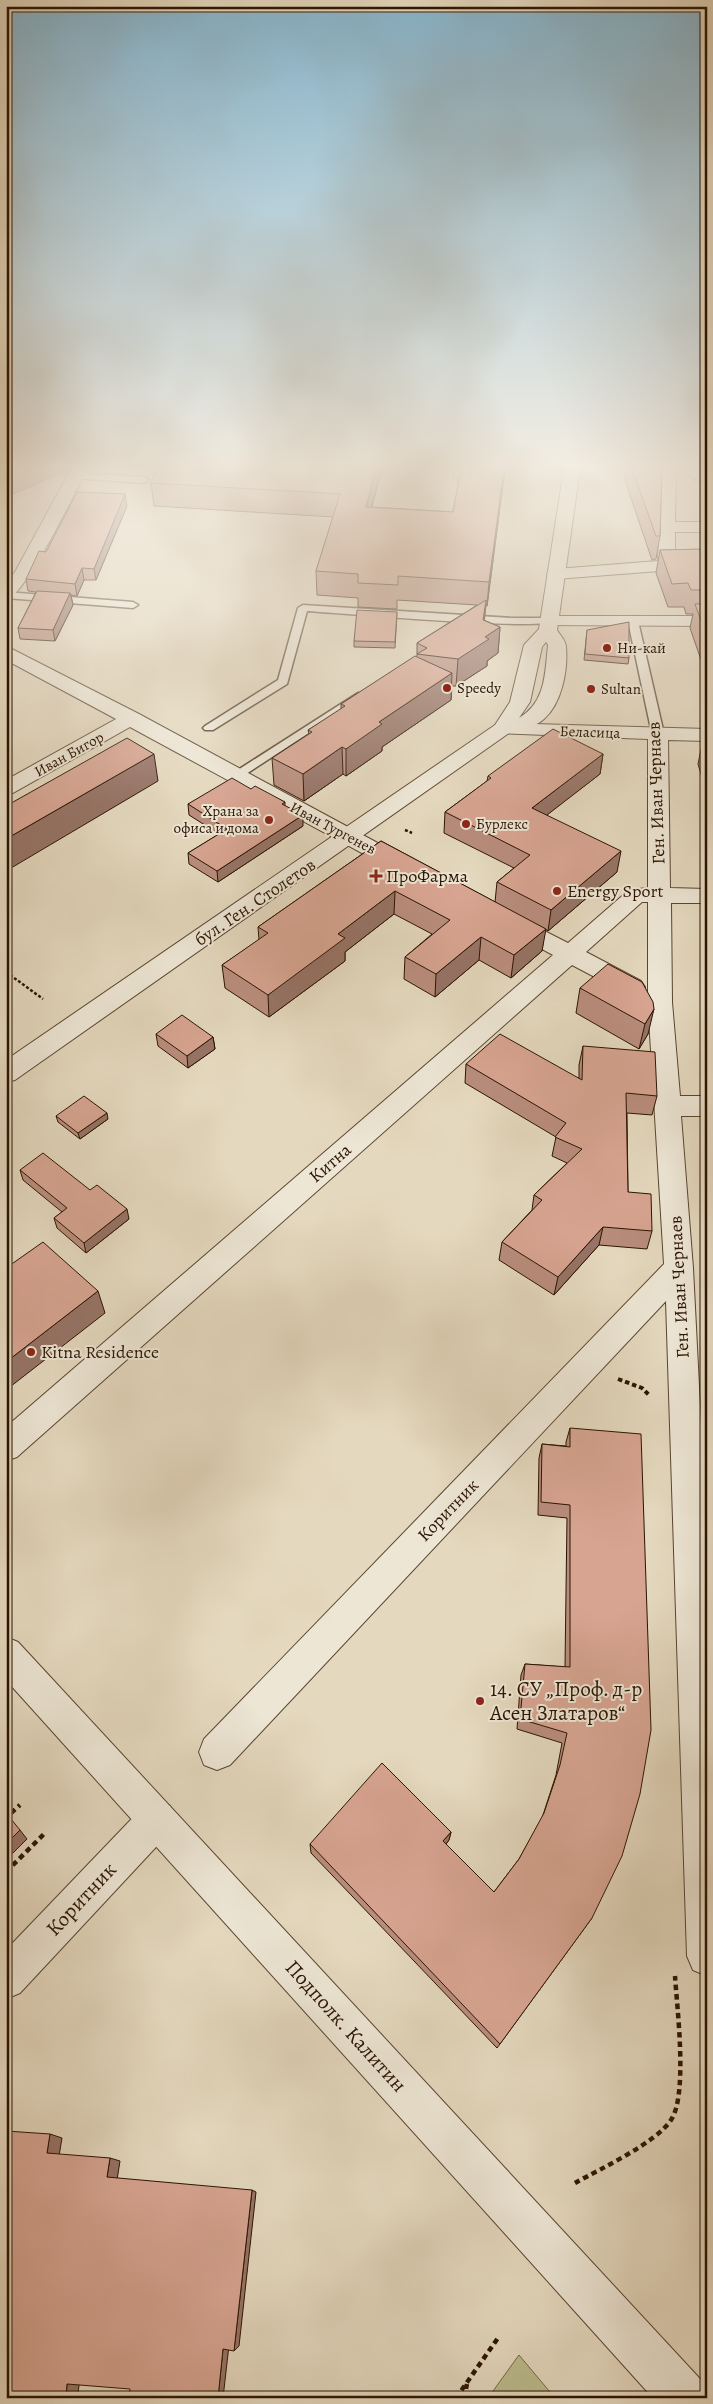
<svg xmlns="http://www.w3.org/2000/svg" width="713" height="2404" viewBox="0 0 713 2404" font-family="Alegreya,serif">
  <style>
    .green { fill: #bbbc8d; stroke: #736848 }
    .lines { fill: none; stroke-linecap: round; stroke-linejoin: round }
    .service-casing { stroke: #594531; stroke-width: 3 }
    .minor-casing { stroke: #594531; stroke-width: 2 }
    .tertiary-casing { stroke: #594531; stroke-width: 2 }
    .path-far3 { stroke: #2b1402; stroke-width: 2; stroke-dasharray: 2.5 2; stroke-linecap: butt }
    .path-far2 { stroke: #2b1402; stroke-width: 2.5; stroke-dasharray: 3 2; stroke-linecap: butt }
    .path-far1 { stroke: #2b1402; stroke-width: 4; stroke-dasharray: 4.5 3; stroke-linecap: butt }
    .path { stroke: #2b1402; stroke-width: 4.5; stroke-dasharray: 5.5 4; stroke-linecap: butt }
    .service { fill: #ede6d5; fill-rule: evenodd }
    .minor { fill: #ede6d5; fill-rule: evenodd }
    .tertiary { fill: #ede6d5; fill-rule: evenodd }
    .wall { fill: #b98d7d; stroke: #2b1402 }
    .shaded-wall { fill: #967366; stroke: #2b1402 }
    .building { fill: #d7a491; stroke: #2b1402 }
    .poi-dot { fill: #8f2418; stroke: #ede6d5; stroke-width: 2 }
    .labels { text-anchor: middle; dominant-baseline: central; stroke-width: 4; stroke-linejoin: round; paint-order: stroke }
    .far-poi-label { font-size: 15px; fill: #2b1402; stroke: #ede6d5; text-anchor: start }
    .far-street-label { font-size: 15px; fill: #2b1402; stroke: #ede6d5 }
    .street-label { font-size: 18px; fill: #2b1402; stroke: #ede6d5 }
    .poi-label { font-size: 18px; fill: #2b1402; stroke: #ede6d5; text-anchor: start }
    .near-poi-label { font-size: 21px; fill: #2b1402; stroke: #ede6d5; text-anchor: start }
    .near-street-label { font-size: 21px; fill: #2b1402; stroke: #ede6d5 }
  </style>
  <rect width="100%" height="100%" fill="#e4d8be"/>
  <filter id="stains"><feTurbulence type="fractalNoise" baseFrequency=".004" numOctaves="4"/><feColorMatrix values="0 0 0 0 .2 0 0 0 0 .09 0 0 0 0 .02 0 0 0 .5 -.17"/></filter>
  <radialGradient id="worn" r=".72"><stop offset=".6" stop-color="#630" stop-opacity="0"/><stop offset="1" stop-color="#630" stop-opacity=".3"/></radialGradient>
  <path class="green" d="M 519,2355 L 555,2398 L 488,2398 Z"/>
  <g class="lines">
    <defs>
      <path id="service" d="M 75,473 L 144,477 L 149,480 L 144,483 L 72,478 L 72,474 Z
        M 6,592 L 133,602 L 138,605 L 133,608 L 6,598 Z
        M 303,605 L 512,618 L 549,618 L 554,621 C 544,631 337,613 307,611 L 287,684 L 213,730 L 205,730 L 203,728 L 205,726 L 278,680 L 298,608 Z
        M 633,618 L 638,621 L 664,734 L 658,738 L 652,734 L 628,621 Z
        M 358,693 L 362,694 L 362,698 L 240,778 L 232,778 L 230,775 Z"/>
      <path id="minor" d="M 71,469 L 87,469 C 75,492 26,595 6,600 L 6,583 L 15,572 Z
        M 661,469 L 676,470 L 675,522 L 707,522 L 707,532 L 675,532 L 675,566 L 672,570 L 556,579 L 550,578 L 547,574 L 550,570 L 556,569 L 658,561 Z
        M 549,616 L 707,616 L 707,626 L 543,625 L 540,621 L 543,617 Z
        M 6,646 L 139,714 L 411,861 L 414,866 L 411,871 L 403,873 L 395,871 L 130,727 L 13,793 L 6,795 L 6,780 L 116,719 L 6,660 Z
        M 502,723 L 707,729 L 707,741 L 668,740 L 670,888 L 707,889 L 707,903 L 671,903 L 672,1002 L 680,1096 L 707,1096 L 707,1116 L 681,1116 L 693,1268 L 707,1544 L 707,1976 L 693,1970 L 687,1956 L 666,1301 L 230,1765 L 217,1770 L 204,1765 L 199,1752 L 204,1739 L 664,1264 L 648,1002 L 648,902 L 642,902 L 586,952 L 641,981 L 645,987 L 641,993 L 633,995 L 625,993 L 572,965 L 17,1457 L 6,1461 L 6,1427 L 553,955 L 503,928 L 500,923 L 503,918 L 511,915 L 519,918 L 568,943 L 629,890 L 648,888 L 648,739 L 495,733 L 492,729 L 495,725 Z
        M 157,1800 L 170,1806 L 176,1819 L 170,1832 L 20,1993 L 6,1999 L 6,1950 L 144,1806 Z"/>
      <path id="tertiary" d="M 564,469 L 580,469 L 557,630 C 560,635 566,641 566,647 C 568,670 562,703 544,719 C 534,728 521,730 509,733 L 15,1080 L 6,1082 L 6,1060 L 495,725 L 510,702 L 524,645 L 539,629 ZM 546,642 L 548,645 C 545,673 546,702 519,718 L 530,702 L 542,647 Z
        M 6,1637 L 18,1642 L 702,2381 L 707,2398 L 653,2398 L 6,1680 Z"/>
    </defs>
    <use href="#service" class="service-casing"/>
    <use href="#minor" class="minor-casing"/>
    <use href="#tertiary" class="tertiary-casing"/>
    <path class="path-far3" d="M 693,480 L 707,480"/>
    <path class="path-far2" d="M 405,830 L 412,833
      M 6,972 L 43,999"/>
    <path class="path-far1" d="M 618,1379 L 642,1388 L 650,1396"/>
    <path class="path" d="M 6,1808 L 11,1813 L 8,1816
      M 11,1813 L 20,1805
      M 6,1872 L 44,1834
      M 575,2183 C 600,2169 656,2143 671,2120 C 688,2095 677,2008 675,1976
      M 456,2398 L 498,2338
      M 464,2398 L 467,2384"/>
    <use href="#service" class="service"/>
    <use href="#minor" class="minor"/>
    <use href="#tertiary" class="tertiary"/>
  </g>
  <path class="wall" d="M 382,469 L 372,507 L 453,512 L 459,480 L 453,480 L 454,469 L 505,469 L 487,606 L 486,606 L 484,620 L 500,627 L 498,653 L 487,661 L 487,666 L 456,686 L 452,686 L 451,700 L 382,747 L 382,751 L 346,776 L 343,774 L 304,801 L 274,785 L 272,758 L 309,734 L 308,730 L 341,710 L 341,704 L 417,656 L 417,643 L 477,605 L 397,600 L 397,609 L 358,607 L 358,598 L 317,595 L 316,571 L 333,517 L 154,506 L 151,483 Z
    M 626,469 L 662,469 L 660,536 L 656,559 L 652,560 L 625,480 Z
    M 127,506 L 96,580 L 84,580 L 77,596 L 71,595 L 73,605 L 55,641 L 20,639 L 18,628 L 36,592 L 28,591 L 26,579 L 46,552 Z
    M 707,549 L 707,677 L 690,628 L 693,614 L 686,614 L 684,607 L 668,607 L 656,573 L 660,550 Z
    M 397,612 L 395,648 L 354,647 L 354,641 Z
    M 587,630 L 629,658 L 628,664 L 584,660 Z
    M 703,740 L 707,740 L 707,795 L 698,764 Z
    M 603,754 L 600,774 L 546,815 L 617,872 L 548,931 L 545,929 L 542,951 L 511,978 L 479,960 L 435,997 L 404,979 L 405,957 L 432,934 L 394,914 L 345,952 L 345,961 L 269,1017 L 225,988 L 222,965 L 259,940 L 258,927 L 381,841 L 495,902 L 497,882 L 514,868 L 444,833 L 445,812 L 487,781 L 488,776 Z
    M 251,789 L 285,802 L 285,806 L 303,826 L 218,882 L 189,864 L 188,853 L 219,834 L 189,815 L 188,804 Z
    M 642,982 L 648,1034 L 639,1049 L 576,1013 L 580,988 Z
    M 156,1034 L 213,1037 L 215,1049 L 188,1068 L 158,1046 Z
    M 583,1046 L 657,1096 L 652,1115 L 627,1113 L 628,1192 L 652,1231 L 647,1249 L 599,1245 L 554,1295 L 499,1260 L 502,1242 L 532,1210 L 534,1195 L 567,1163 L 552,1156 L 556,1137 L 465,1083 L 466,1064 L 579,1078 L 579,1065 Z
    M 56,1116 L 108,1119 L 80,1139 L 58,1122 Z
    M 20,1170 L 129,1219 L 86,1253 L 57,1228 L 54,1218 L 62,1212 L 23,1180 Z
    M 570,1428 L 592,1918 L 497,2048 L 311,1853 L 310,1844 L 451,1832 L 449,1840 L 446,1844 L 494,1892 L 519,1859 L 542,1818 L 556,1775 L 562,1743 L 517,1729 L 521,1675 L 525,1664 L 565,1667 L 567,1518 L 538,1515 L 539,1458 L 542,1444 L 566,1446 L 566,1442 Z"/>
  <path class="shaded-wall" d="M 31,469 L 70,469 L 6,497 L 6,479 Z
    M 376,469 L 382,469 L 365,530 L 366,507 Z
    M 504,469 L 505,469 L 487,606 L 489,582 Z
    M 125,494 L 127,506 L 96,580 L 94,569 Z
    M 82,568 L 84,580 L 77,596 L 75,584 Z
    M 70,593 L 73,605 L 55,641 L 53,630 Z
    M 486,600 L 484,626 L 485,637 L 500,627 L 498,653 L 487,661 L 487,666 L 456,686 L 458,659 L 483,620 Z
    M 452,673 L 451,700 L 382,747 L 382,751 L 346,776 L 346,749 L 379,722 Z
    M 342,747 L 343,774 L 304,801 L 303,774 Z
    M 154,754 L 158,781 L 6,871 L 6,839 Z
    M 603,754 L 600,774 L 529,829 L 532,808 Z
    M 303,815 L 303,826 L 218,882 L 217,871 Z
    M 621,851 L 617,872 L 548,931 L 551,910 Z
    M 395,891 L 394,914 L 345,952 L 345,961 L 269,1017 L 268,995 L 338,934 Z
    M 546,929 L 542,951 L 511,978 L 514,955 Z
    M 481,937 L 479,960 L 435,997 L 436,974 Z
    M 654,1009 L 648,1034 L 639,1049 L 645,1024 Z
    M 213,1037 L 215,1049 L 188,1068 L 187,1056 Z
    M 107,1113 L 108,1119 L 80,1139 L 78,1133 Z
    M 127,1209 L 129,1219 L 86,1253 L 84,1243 Z
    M 603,1227 L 599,1245 L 554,1295 L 558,1277 Z
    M 98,1291 L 105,1313 L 6,1390 L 6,1362 Z
    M 20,1830 L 27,1839 L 6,1860 L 6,1844 Z
    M 451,1832 L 449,1840 L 441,1850 L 443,1841 Z
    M 50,2134 L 62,2138 L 59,2156 L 47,2153 Z
    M 110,2158 L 120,2161 L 117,2180 L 107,2177 Z
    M 252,2190 L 256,2192 L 239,2346 L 234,2351 Z
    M 229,2345 L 223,2398 L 218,2398 L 223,2349 Z
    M 80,2378 L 78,2393 L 69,2398 L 66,2398 L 67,2384 Z"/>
  <path class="building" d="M 6,469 L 31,469 L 6,479 Z
    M 158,469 L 376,469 L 366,507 L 453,512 L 461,469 L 504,469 L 489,582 L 398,576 L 398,585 L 358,583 L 358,574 L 316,571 L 340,494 L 151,483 Z
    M 632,469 L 662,469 L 660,536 L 656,536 Z
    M 77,492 L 125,494 L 94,569 L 82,568 L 75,584 L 26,579 L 39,551 L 46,552 Z
    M 707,549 L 707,590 L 691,590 L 688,583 L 672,584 L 660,550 Z
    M 37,591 L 70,593 L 53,630 L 18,628 Z
    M 486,600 L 483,620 L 500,627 L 485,637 L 489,639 L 458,659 L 417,654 L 427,648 L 417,643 Z
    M 695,604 L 707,604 L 707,637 Z
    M 357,610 L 397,612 L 395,642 L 354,641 Z
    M 629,622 L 629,658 L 585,654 L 587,630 Z
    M 415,656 L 452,673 L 379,722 L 382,724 L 346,749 L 342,747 L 303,774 L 272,758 L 312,732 L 308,730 L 345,706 L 341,704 Z
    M 553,729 L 603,754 L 532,808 L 621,851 L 551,910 L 497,882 L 530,855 L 445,812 L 491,778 L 488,776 Z
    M 127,738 L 154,754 L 6,839 L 6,806 Z
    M 703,740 L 707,740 L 707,751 Z
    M 232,778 L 251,789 L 255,786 L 285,802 L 282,804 L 303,815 L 217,871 L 188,853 L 227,829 L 188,804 Z
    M 381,841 L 546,929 L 514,955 L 481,937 L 436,974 L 405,957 L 450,920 L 395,891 L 338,934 L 345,938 L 268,995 L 222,965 L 268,933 L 258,927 Z
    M 608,964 L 642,982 L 653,1002 L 654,1009 L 645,1024 L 580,988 Z
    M 182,1015 L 213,1037 L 187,1056 L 156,1034 Z
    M 500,1034 L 582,1080 L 583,1046 L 655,1052 L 657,1096 L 626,1093 L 628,1192 L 651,1194 L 652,1231 L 603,1227 L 558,1277 L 502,1242 L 542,1200 L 534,1195 L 582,1149 L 555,1137 L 566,1123 L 466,1064 Z
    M 84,1096 L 107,1113 L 78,1133 L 56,1116 Z
    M 43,1153 L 90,1190 L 97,1185 L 127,1209 L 84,1243 L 54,1218 L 67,1208 L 20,1170 Z
    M 43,1242 L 98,1291 L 6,1362 L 6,1268 Z
    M 570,1428 L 641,1434 L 651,1730 L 640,1794 L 622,1856 L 592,1918 L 500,2044 L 310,1844 L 382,1763 L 451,1832 L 443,1841 L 494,1892 L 519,1859 L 544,1813 L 560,1765 L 567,1733 L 520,1719 L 525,1664 L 570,1667 L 570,1505 L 541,1502 L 542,1444 L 570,1447 Z
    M 6,1813 L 20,1830 L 6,1844 Z
    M 6,2131 L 50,2134 L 47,2153 L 110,2158 L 107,2177 L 252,2190 L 234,2351 L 223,2349 L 218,2398 L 129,2398 L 130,2389 L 67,2384 L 66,2398 L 41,2398 L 6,2394 Z"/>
  <linearGradient id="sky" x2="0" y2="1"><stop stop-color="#87b7d0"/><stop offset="0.58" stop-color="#f3ede2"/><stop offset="1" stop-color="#f3ede2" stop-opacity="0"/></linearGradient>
  <rect width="713" height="805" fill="url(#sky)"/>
  <g class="poi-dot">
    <circle cx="607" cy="648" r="5"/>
    <circle cx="447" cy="688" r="5"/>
    <circle cx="591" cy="689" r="5"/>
    <circle cx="269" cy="820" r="5"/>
    <circle cx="466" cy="824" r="5"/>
    <path d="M373.5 868.5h5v5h5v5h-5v5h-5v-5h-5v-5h5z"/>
    <circle cx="557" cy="891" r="5"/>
    <circle cx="31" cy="1352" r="5"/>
    <circle cx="480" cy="1701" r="5"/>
  </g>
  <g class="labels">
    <g class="far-poi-label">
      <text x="617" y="648">Ни-кай</text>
      <text x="457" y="688">Speedy</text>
      <text x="601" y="689">Sultan</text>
      <text x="259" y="811" text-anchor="end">Храна за<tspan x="259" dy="17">офиса и дома</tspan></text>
      <text x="476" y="824">Бурлекс</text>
    </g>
    <g class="far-street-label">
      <text transform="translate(590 732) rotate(2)">Беласица</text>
      <text transform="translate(69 754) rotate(-29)">Иван Бигор</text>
      <text transform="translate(333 828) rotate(28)">Иван Тургенев</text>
    </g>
    <g class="street-label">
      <text transform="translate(656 793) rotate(-92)">Ген. Иван Чернаев</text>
      <text transform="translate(255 902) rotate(-34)">бул. Ген. Столетов</text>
      <text transform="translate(330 1163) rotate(-41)">Китна</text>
      <text transform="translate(679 1287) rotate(-93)">Ген. Иван Чернаев</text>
      <text transform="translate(448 1510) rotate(-46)">Коритник</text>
    </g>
    <g class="poi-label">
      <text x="386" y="876">ПроФарма</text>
      <text x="567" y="891">Energy Sport</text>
      <text x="41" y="1352">Kitna Residence</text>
    </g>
    <g class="near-poi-label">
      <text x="490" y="1689">14. СУ „Проф. д-р<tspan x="490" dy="24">Асен Златаров“</tspan></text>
    </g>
    <g class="near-street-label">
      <text transform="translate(81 1899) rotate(-47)">Коритник</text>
      <text transform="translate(346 2026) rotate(48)">Подполк. Калитин</text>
    </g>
  </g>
  <rect width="713" height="2404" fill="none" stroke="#e4d8be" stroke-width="25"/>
  <rect x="8" y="8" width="698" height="2389" fill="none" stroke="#2b1402" stroke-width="2.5"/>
  <rect x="12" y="12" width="688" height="2379" fill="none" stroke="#2b1402"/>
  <rect width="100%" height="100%" filter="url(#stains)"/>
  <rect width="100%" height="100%" fill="url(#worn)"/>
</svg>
